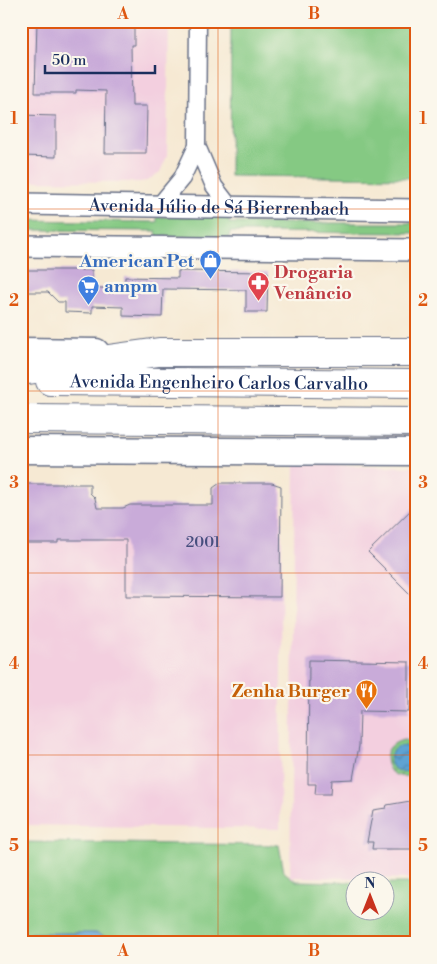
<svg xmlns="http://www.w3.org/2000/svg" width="437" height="964" viewBox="0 0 437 964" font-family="'Libre Bodoni',serif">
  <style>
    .built { fill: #f3cfdf }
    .green { fill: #85c983; stroke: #507c70 }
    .garden { fill: url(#garden-furrows); stroke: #507c70 }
    .water { fill: url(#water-waves); stroke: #3c6998 }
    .building { fill: #c9abd9 }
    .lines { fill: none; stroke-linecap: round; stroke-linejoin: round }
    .minor-casing { stroke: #687087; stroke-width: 19 }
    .tertiary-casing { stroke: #687087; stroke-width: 24 }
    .primary-casing { stroke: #687087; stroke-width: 29 }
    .trunk-casing { stroke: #687087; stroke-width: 30 }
    .minor { stroke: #fff; stroke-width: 16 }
    .tertiary { stroke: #fff; stroke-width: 21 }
    .primary { stroke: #fff; stroke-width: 26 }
    .trunk { stroke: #fff; stroke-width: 28 }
    .grid { fill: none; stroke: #de5710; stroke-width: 1; stroke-opacity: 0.55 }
    .labels { text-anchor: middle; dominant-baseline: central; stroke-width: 4.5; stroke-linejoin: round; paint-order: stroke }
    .number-label { font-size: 15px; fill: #464e7d }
    .street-label { font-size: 18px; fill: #1b2f5e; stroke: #fbf7ec }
    .shop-label { font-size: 18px; font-weight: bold; fill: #366cbe; stroke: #fbf7ec; text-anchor: end }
    .health-label { font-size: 18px; font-weight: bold; fill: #be3a42; stroke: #fbf7ec; text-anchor: start }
    .food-label { font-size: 18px; font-weight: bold; fill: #c56008; stroke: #fbf7ec; text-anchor: end }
    .neatline { fill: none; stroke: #de5710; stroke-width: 2 }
    .grid-label { font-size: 16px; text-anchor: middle; font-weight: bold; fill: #de5710 }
  </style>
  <defs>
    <pattern id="garden-furrows" width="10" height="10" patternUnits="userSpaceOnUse" patternTransform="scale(1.25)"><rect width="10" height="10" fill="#85c983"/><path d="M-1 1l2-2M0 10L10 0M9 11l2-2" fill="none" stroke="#6ca46e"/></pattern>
    <pattern id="water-waves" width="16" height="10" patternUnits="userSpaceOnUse" patternTransform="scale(1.25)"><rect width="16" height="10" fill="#5ea3d3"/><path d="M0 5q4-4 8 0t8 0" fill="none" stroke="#4d85ae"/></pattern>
  </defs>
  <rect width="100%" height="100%" fill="#fbf7ec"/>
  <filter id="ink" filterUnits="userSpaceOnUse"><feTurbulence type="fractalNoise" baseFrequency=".02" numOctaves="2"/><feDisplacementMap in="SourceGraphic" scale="10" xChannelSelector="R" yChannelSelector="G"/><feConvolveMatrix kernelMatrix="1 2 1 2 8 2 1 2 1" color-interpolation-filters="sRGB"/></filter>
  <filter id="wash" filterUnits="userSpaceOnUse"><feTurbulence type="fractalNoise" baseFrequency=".0096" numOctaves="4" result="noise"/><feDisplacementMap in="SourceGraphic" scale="20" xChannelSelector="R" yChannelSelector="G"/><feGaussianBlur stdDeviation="1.12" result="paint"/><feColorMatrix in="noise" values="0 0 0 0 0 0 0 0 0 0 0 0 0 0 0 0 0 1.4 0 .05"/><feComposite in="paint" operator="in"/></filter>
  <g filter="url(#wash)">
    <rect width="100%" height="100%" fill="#f6e9d3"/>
    <path class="built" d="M 21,21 L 169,21 L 167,156 L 160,172 L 147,181 L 139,182 L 21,181 Z
      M 295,464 L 416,467 L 416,879 L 290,877 Z
      M 220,483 L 272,483 L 279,485 L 282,490 L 280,829 L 21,825 L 21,484 L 90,484 L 90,494 L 95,498 L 97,508 L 126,508 L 130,505 L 213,505 L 213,488 Z"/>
    <path class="green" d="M 231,21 L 416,21 L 416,178 L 230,176 Z
      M 229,216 L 229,223 L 416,223 L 416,233 L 230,232 L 229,238 L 157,236 L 156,231 L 21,230 L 21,220 L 157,222 L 157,217 Z
      M 21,842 L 279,845 L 284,872 L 296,881 L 354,882 L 354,912 L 384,912 L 385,883 L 416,883 L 416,943 L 119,943 L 96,933 L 31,933 L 21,935 Z"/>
    <path class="garden" d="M 404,740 L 410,741 L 416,745 L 416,772 C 407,778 399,778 391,772 C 381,758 387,743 404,740 Z"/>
    <path class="water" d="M390 759a13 13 0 1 1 26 0a13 13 0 1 1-26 0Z
      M 31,933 L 96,933 L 119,943 L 21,943 L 21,935 Z"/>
    <g id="blocks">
      <path class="building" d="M 37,21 L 134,21 L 134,45 L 131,45 L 132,106 L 147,106 L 146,153 L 105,153 L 106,91 L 76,90 L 76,93 L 35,93 Z
        M 21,115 L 56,116 L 56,157 L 21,156 Z
        M 21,270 L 92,270 L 92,288 L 125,288 L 125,277 L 178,278 L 178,271 L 268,272 L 267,312 L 246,312 L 246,290 L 163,289 L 162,317 L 123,316 L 123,307 L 92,306 L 92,313 L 65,312 L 65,302 L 58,302 L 48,292 L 21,292 Z
        M 220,483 L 272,483 L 281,486 L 280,597 L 126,596 L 126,540 L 58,540 L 58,543 L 21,543 L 21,484 L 90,484 L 90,493 L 95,498 L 97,508 L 123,508 L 130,505 L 213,505 L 213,488 Z
        M 416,505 L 416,600 L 368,552 Z
        M 309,660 L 409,662 L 409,712 L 360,711 L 359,746 L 353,779 L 332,780 L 331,794 L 315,794 L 316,784 L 308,784 Z
        M 416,800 L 416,849 L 372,849 L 373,842 L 367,842 L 373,810 L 386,808 L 387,805 Z"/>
    </g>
  </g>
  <g filter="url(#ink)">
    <use href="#blocks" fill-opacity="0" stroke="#687087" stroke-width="1"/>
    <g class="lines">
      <defs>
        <path id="minor" d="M 198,21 L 197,146 L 214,186 L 230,207
          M 158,207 L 182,178 L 197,146"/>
        <g id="tertiary">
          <path id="s1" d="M 21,204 L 416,210"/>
          <path d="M 21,246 L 416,250"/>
        </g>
        <path id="primary" d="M 21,351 L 96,352
          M 21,450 L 416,452"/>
        <g id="trunk">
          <path d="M 21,371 L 159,352 L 416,352"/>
          <path id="s2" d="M 50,381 L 416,384"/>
          <path d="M 21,419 L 416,422"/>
        </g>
      </defs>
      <use href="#minor" class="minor-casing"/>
      <use href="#tertiary" class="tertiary-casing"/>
      <use href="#primary" class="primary-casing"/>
      <use href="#trunk" class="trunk-casing"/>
      <use href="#minor" class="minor"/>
      <use href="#tertiary" class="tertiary"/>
      <use href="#primary" class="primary"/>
      <use href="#trunk" class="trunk"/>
    </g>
  </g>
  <path class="grid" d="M 218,21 L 218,943M 21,209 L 416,209M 21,391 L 416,391M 21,573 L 416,573M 21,755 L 416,755"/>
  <defs>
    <symbol id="shop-pin" viewBox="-11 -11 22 30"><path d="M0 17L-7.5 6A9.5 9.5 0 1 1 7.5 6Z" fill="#3f7fe0" stroke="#fbf7ec"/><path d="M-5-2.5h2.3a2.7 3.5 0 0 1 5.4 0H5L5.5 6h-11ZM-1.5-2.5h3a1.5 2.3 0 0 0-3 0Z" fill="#fff"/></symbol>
    <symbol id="pharmacy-pin" viewBox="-11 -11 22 30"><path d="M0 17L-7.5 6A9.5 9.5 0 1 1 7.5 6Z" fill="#e0444e" stroke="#fbf7ec"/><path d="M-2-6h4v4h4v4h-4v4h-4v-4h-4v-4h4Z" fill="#fff"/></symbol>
    <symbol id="supermarket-pin" viewBox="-11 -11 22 30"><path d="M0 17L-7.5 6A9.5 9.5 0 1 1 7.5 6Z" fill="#3f7fe0" stroke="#fbf7ec"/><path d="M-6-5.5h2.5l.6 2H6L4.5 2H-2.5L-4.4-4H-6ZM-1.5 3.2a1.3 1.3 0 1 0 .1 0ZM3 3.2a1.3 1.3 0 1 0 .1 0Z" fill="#fff"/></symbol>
    <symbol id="restaurant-pin" viewBox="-11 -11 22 30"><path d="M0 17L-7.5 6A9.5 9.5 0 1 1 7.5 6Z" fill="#e8710a" stroke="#fbf7ec"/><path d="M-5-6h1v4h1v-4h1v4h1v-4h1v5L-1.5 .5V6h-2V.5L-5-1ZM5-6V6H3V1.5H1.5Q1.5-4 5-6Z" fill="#fff"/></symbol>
  </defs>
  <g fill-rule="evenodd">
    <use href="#shop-pin" x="198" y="248" width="25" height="34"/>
    <use href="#pharmacy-pin" x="246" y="270" width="25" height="34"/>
    <use href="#supermarket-pin" x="76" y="274" width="25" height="34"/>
    <use href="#restaurant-pin" x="354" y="678" width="25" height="34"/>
  </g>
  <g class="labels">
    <g class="number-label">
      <text x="203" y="542">2001</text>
    </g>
    <g class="street-label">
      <text stroke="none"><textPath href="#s1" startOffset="198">Avenida Júlio de Sá Bierrenbach</textPath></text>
      <text stroke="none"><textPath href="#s2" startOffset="169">Avenida Engenheiro Carlos Carvalho</textPath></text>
    </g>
    <g class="shop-label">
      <text x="194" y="261">American Pet</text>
      <text x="104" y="286" text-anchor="start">ampm</text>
    </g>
    <g class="health-label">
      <text x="274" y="272">Drogaria<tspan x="274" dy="21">Venâncio</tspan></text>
    </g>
    <g class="food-label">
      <text x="350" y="691">Zenha Burger</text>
    </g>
  </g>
  <rect width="437" height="964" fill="none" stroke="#fbf7ec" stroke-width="55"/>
  <g transform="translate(370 896)"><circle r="24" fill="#fbf7ec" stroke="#a1a7b3"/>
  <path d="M0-4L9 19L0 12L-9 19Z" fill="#c8321e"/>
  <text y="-8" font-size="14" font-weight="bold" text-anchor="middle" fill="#1b2f5e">N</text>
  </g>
  <path d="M45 65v8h110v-8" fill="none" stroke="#1b2f5e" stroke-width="2.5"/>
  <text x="52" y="65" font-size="15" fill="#1b2f5e" stroke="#fbf7ec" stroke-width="4" paint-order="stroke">50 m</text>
  <rect x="28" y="28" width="382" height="908" class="neatline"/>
  <g class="grid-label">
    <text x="123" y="19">A</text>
    <text x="314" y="19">B</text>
    <text x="14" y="124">1</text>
    <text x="423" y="124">1</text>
    <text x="14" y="306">2</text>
    <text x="423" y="306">2</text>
    <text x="14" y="488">3</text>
    <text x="423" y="488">3</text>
    <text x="14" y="669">4</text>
    <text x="423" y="669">4</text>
    <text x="14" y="851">5</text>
    <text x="423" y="851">5</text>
    <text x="123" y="956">A</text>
    <text x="314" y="956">B</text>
  </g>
</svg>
